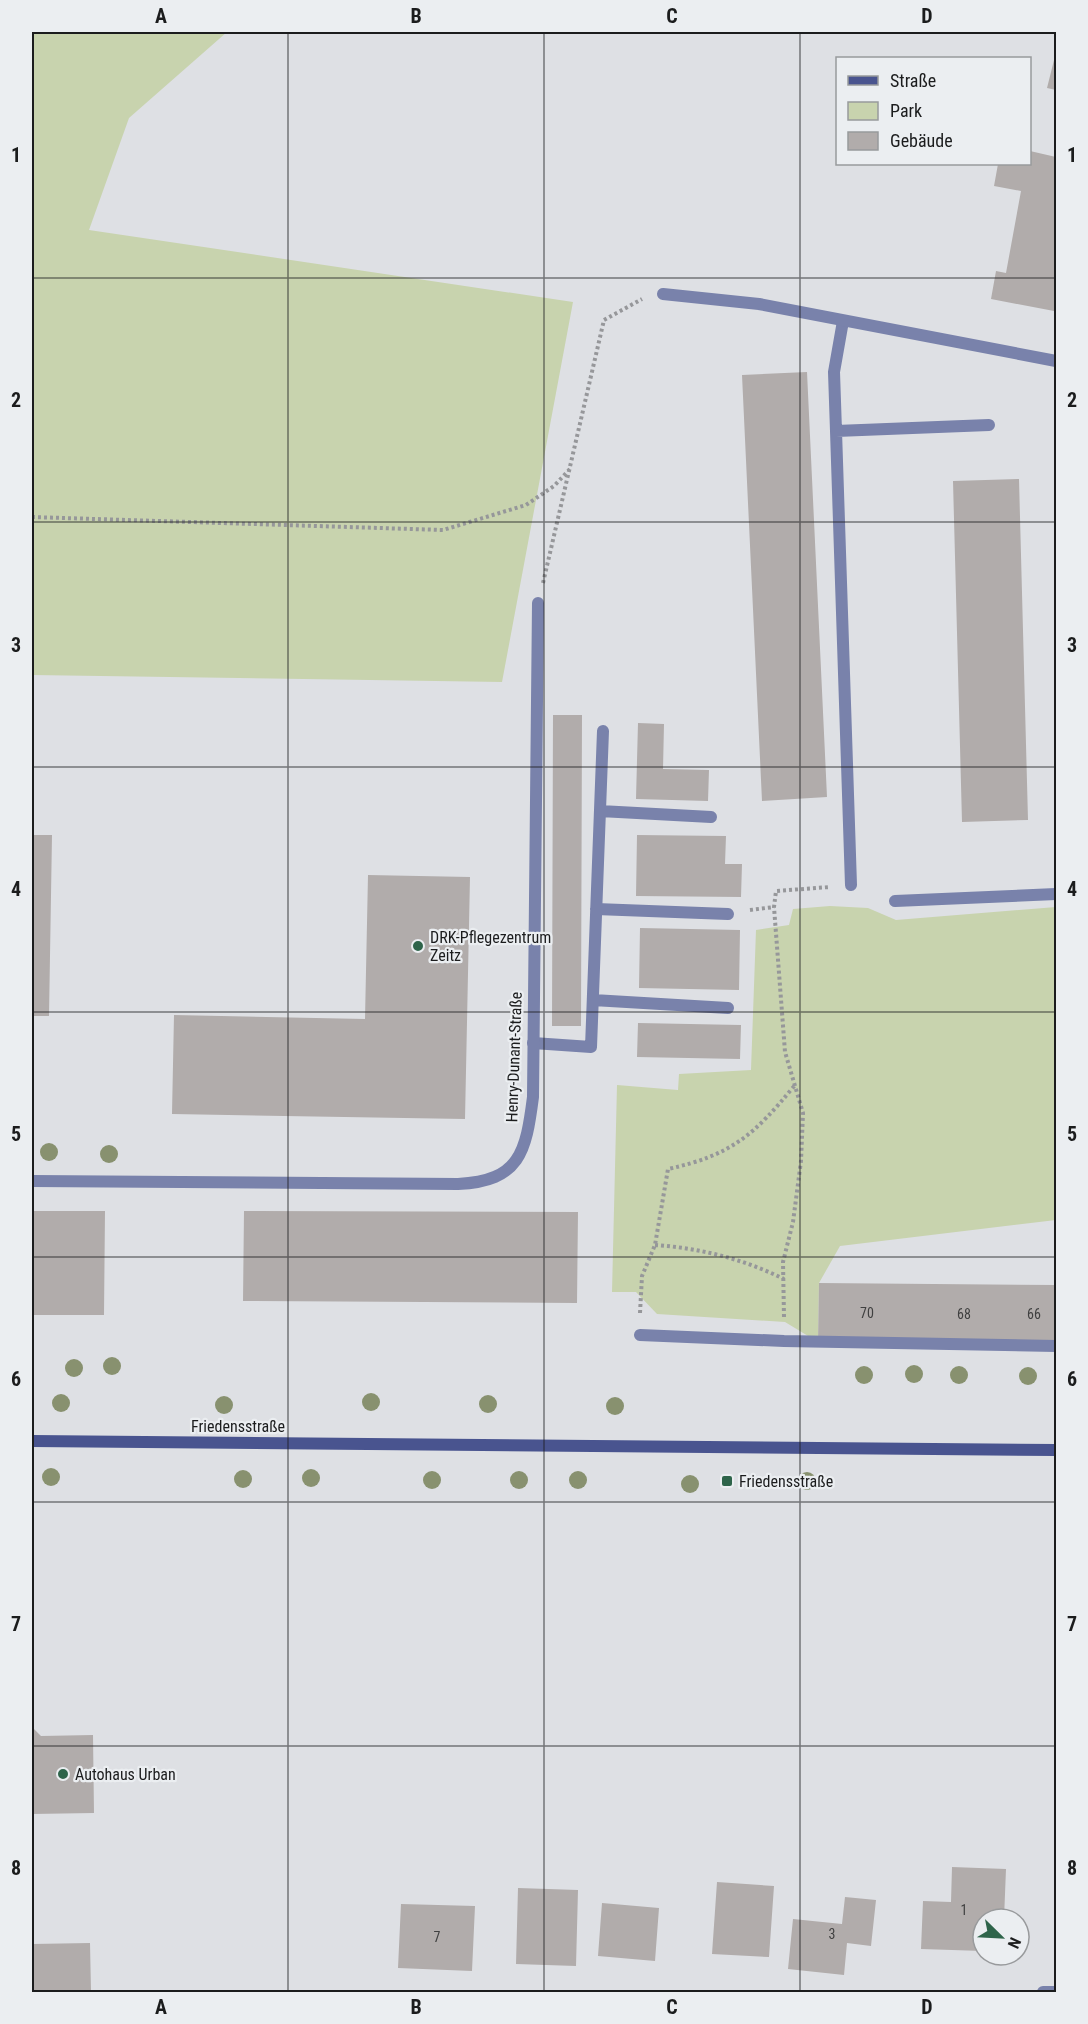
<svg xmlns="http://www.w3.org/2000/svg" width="1088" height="2024" viewBox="0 0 1088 2024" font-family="'Roboto Condensed',sans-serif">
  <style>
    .green { fill: #c8d3ae }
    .building { fill: #b1acab }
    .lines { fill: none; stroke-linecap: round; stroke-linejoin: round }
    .path { stroke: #96979a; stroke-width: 4; stroke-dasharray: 3 3; stroke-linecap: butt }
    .lane { stroke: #7982ab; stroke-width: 12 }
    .street { stroke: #7982ab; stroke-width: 12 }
    .secondary { stroke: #49548f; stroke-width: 12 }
    .tree { fill: #88916f }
    .grid { fill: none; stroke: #1b1c1d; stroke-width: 1.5; stroke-opacity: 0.55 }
    .poi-dot { fill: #2e644a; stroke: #ebeef1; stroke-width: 2 }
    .labels { text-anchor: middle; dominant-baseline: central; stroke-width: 4.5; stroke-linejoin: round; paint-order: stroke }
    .number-label { font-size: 14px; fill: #404040 }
    .poi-label { font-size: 16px; fill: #1b1c1d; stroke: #ebeef1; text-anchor: start }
    .street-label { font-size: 16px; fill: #1b1c1d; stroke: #ebeef1 }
    .neatline { fill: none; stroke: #1b1c1d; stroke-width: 2 }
    .grid-label { font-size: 20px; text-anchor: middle; font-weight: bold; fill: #1b1c1d }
  </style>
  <rect width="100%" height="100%" fill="#dee0e4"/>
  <path class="green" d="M 32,32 L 227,32 L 129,118 L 89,230 L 573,302 L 502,682 L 32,675 Z
    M 830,906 L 868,908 L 896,920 L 1056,907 L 1056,1220 L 840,1246 L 819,1283 L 818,1342 L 785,1322 L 657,1314 L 636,1292 L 612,1292 L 617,1085 L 678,1090 L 679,1074 L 751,1070 L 756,930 L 789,925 L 793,909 Z"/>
  <path class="building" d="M 1056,52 L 1056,90 L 1047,88 Z
    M 1030,151 L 1056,157 L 1056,298 L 1054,311 L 991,299 L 996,271 L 1006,273 L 1021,191 L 994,186 L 998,164 L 1030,164 Z
    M 807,372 L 827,797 L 762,801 L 742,375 Z
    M 1019,479 L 1028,820 L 962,822 L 953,481 Z
    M 553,715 L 582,715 L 581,1026 L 552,1026 Z
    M 638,723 L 664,724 L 663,769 L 709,770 L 708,801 L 636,799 Z
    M 32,835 L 52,835 L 49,1016 L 32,1016 Z
    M 637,835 L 726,836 L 725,864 L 742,864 L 741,897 L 636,896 Z
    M 368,875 L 470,877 L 465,1119 L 172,1114 L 174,1015 L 365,1019 Z
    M 640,928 L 740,930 L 739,990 L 639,988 Z
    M 638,1023 L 741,1025 L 740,1059 L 637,1057 Z
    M 32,1211 L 105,1211 L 104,1315 L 32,1315 Z
    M 244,1211 L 578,1212 L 577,1303 L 243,1301 Z
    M 819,1283 L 1056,1285 L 1056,1343 L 818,1342 Z
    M 32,1727 L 41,1736 L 93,1735 L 94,1813 L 32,1814 Z
    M 952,1867 L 1006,1869 L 1004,1919 L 983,1919 L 983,1951 L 921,1949 L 923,1901 L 951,1902 Z
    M 717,1882 L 774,1886 L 769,1957 L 712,1954 Z
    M 518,1888 L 578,1890 L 576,1966 L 516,1964 Z
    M 845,1897 L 876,1900 L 871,1946 L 847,1943 L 844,1975 L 788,1969 L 793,1919 L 842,1924 Z
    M 602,1903 L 659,1908 L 655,1961 L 598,1956 Z
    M 401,1904 L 475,1906 L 472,1971 L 398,1968 Z
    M 90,1943 L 91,1992 L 32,1992 L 32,1944 Z"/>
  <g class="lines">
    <path class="path" d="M 32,517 L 443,530 L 526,505 L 554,486 L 570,469
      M 543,583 L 604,320 L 642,299
      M 750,910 L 774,907
      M 655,1245 C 700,1248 743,1259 784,1279
      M 640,1313 L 642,1276 L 655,1245 L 668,1169 C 732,1155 754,1135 795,1085
      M 784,1317 L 783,1262 L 793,1222 L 801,1161 L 803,1113 L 785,1052 L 774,907 L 776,891 L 830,887"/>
    <path class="lane" d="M 836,431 L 834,372 L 843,321
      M 600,811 L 711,817
      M 851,885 L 836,431 L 989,425
      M 895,901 L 1056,894
      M 596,909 L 728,914
      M 593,1000 L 728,1008
      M 533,1043 L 591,1047 L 603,731
      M 640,1335 L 784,1341 L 1056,1346"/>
    <path class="street" d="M 663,294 L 759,304 L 1056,361
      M 32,1181 L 458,1184 C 520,1181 526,1152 533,1097 L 538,603
      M 1043,1992 L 1056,1992"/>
    <path class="secondary" d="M 32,1441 L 1056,1450"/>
  </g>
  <g class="tree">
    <circle cx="49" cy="1152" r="9"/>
    <circle cx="109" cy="1154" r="9"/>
    <circle cx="112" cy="1366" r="9"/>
    <circle cx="74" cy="1368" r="9"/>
    <circle cx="914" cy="1374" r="9"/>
    <circle cx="864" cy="1375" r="9"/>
    <circle cx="959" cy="1375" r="9"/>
    <circle cx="1028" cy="1376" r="9"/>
    <circle cx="371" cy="1402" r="9"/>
    <circle cx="61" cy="1403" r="9"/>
    <circle cx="488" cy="1404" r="9"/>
    <circle cx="224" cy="1405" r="9"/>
    <circle cx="615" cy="1406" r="9"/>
    <circle cx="51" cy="1477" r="9"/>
    <circle cx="311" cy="1478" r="9"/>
    <circle cx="243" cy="1479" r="9"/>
    <circle cx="432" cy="1480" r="9"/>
    <circle cx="519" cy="1480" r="9"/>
    <circle cx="578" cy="1480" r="9"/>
    <circle cx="807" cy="1481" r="9"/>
    <circle cx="690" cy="1484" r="9"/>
  </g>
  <path class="grid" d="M 288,32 L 288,1992M 544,32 L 544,1992M 800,32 L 800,1992M 32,278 L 1056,278M 32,522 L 1056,522M 32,767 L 1056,767M 32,1012 L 1056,1012M 32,1257 L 1056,1257M 32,1502 L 1056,1502M 32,1746 L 1056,1746"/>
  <g class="poi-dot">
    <circle cx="418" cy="946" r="6"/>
    <rect x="721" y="1475" width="12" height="12" rx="3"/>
    <circle cx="63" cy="1774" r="6"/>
  </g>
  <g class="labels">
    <g class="number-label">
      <text x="867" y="1313">70</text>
      <text x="964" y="1314">68</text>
      <text x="1034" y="1314">66</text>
      <text x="964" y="1910">1</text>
      <text x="832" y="1934">3</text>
      <text x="437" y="1937">7</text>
    </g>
    <g class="poi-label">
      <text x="430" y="937">DRK-Pflegezentrum<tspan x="430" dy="18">Zeitz</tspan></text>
      <text x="739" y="1481">Friedensstraße</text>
      <text x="75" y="1774">Autohaus Urban</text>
    </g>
    <g class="street-label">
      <text transform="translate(514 1057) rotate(-88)">Henry-Dunant-Straße</text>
      <text x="238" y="1426">Friedensstraße</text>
    </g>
  </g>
  <rect width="1088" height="2024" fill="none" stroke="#ebeef1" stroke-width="66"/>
  <rect x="836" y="57" width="195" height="108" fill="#ebeef1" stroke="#989a9c" stroke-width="1.5"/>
  <rect x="848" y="76" width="30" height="9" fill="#49548f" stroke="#989a9c" stroke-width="1.5"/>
  <text x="890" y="87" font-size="18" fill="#1b1c1d">Straße</text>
  <rect x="848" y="102" width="30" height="18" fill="#c8d3ae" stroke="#989a9c" stroke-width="1.5"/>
  <text x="890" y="117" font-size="18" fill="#1b1c1d">Park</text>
  <rect x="848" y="132" width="30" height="18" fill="#b1acab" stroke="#989a9c" stroke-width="1.5"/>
  <text x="890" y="147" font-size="18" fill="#1b1c1d">Gebäude</text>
  <g transform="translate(1001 1937) rotate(114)"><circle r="28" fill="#ebeef1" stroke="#989a9c" stroke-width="1.5"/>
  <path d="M0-4.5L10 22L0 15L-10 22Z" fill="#2e644a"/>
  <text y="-9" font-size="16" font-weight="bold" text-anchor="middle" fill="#1b1c1d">N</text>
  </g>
  <rect x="33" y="33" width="1022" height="1958" class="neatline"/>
  <g class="grid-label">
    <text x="161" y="23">A</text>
    <text x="416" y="23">B</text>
    <text x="672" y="23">C</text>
    <text x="927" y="23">D</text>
    <text x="16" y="162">1</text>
    <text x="1072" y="162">1</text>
    <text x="16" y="407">2</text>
    <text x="1072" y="407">2</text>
    <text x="16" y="652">3</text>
    <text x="1072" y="652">3</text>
    <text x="16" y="896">4</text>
    <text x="1072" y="896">4</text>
    <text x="16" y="1141">5</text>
    <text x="1072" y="1141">5</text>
    <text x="16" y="1386">6</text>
    <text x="1072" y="1386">6</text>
    <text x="16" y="1631">7</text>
    <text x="1072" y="1631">7</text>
    <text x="16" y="1875">8</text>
    <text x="1072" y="1875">8</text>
    <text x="161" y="2014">A</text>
    <text x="416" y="2014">B</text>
    <text x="672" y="2014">C</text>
    <text x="927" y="2014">D</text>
  </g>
</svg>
